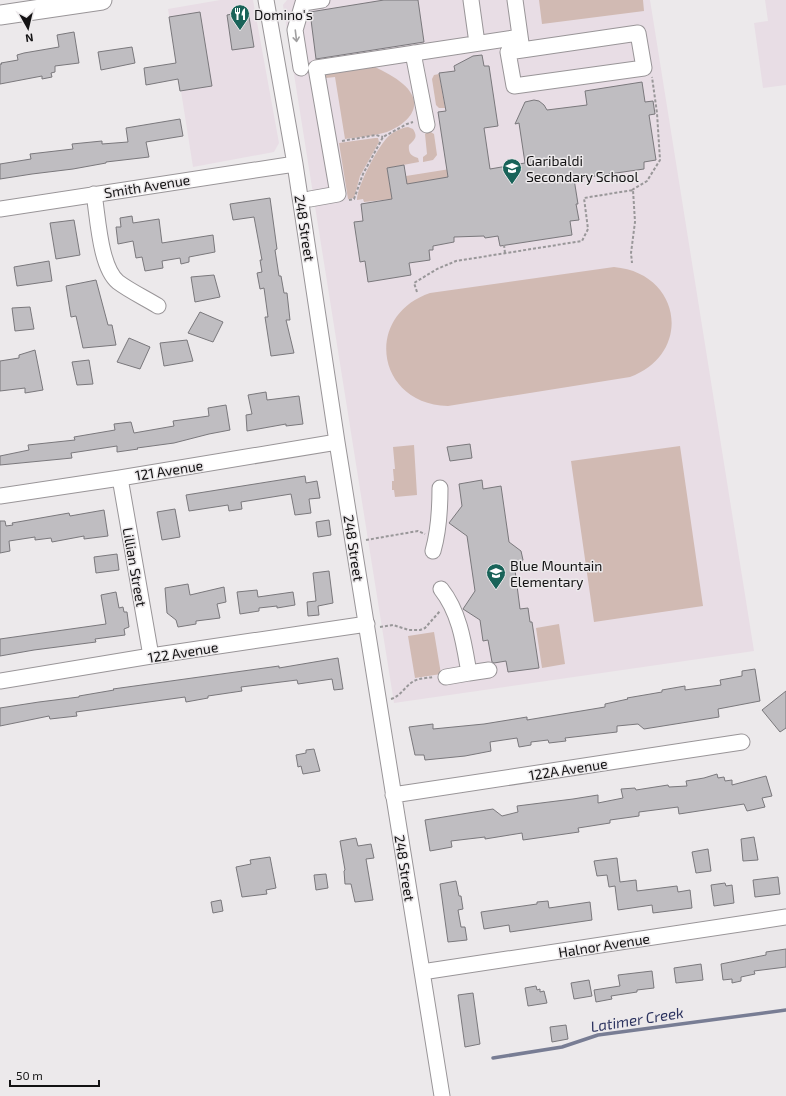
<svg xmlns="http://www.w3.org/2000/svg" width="786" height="1096" viewBox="0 0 786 1096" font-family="'Exo 2',sans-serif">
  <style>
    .built { fill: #e8dde5 }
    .green { fill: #d1bab3 }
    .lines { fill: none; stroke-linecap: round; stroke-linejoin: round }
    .stream { stroke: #787d94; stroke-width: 3.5 }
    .building { fill: #bfbdc1; stroke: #7a787c }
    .minor-casing { stroke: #999598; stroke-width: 17 }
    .major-casing { stroke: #999598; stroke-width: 21 }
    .path { stroke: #999799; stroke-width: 2; stroke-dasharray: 3 2; stroke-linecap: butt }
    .minor { stroke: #fff; stroke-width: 15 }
    .major { stroke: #fff; stroke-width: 19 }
    .oneway { stroke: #a1a0a1 }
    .labels { text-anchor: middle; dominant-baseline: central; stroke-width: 3; stroke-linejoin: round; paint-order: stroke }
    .poi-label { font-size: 14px; fill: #131213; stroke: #ece9eb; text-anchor: start }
    .street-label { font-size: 14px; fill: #131213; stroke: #ece9eb }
    .water-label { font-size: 15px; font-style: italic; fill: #2d3460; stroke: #ece9eb }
  </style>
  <rect width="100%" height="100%" fill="#ece9eb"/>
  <path class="built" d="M 220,0 L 253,0 L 279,143 L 274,152 L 193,167 L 168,9 Z
    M 287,0 L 650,0 L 754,651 L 394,703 L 283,5 Z
    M 765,0 L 786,0 L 786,85 L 763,88 L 754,23 L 768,21 Z"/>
  <path class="green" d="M 539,0 L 643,0 L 644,11 L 542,24 Z
    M 375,67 C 385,72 395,77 403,84 C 426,104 410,123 387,132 C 374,136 359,137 345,139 L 335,77 L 326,78 L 326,74 Z
    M 439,74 L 445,108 L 439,108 L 436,105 L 432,79 L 434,75 Z
    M 408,127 L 413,129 C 418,137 415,139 409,145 C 408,153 411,156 418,158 L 419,162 L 387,168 L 392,199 L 364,202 L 363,199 L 357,200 C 357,186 377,149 386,139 C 391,133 400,128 408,127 Z
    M 429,131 L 434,134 L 437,155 L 433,160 L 423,162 L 423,157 L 427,154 L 425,134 Z
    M 375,138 L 378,138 L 379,142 L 360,176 L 354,198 L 348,199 L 339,143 Z
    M 450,169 L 451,177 L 407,184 L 406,176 Z
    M 614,267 C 682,273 693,354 630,377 L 448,406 C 376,404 363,316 430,293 Z
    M 414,445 L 417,495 L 395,497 L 394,490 L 392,490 L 392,481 L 394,481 L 393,469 L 395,469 L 393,447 Z
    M 680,446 L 703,606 L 594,622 L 571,461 Z
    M 559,624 L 565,664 L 542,668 L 536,628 Z
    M 434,632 L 441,674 L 415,678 L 408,636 Z"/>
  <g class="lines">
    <path class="stream" d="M 493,1058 L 562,1047 L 598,1035 L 786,1010"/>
  </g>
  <path class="building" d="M 384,0 L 418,0 L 424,42 L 316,59 L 310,12 Z
    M 248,11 L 254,47 L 232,50 L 227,15 Z
    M 200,12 L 212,86 L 180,91 L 178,79 L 146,85 L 144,68 L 176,63 L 169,17 Z
    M 74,32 L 79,63 L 55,66 L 55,72 L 51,73 L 52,77 L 42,79 L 42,76 L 0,84 L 0,64 L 2,64 L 1,63 L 18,60 L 17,55 L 24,53 L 59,47 L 57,35 Z
    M 132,47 L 135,63 L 101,70 L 98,52 Z
    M 482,55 L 484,66 L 489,66 L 498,126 L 484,128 L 490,169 L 525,163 L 519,123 L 515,124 L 525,102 L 534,100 L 539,101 L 544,105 L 547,110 L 587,105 L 585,91 L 642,82 L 645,102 L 653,101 L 655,114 L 649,115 L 656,160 L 644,162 L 644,169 L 574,179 L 578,204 L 576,204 L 579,220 L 570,221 L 572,235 L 500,246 L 498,236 L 485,238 L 484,236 L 454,237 L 454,242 L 433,246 L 433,250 L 429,250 L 430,260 L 409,263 L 411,275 L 368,282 L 365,261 L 360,262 L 354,222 L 363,221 L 361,204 L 392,199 L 387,168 L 404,165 L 407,184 L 448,177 L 438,112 L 446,111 L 439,73 L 455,71 L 454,66 L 473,56 Z
    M 180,119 L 183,136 L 146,142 L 149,157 L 106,162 L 106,163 L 73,169 L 32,174 L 0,179 L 0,164 L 31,159 L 30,154 L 73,149 L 72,144 L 102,141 L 102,144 L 128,142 L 126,128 Z
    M 270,198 L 277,249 L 275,250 L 279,276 L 281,276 L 284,293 L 287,293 L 290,320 L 286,320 L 294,353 L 271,356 L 265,317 L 268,317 L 264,288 L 260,289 L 257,273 L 262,272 L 260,260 L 262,260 L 254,217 L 233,220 L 230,204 Z
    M 132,216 L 133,223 L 159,219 L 162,243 L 213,235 L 215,252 L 189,257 L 189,262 L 181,264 L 180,258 L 162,261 L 163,268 L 145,271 L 142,257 L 136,258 L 133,241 L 118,244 L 116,227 L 121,227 L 120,218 Z
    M 74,220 L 80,255 L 56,259 L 50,223 Z
    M 49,261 L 52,281 L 17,286 L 14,267 Z
    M 214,275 L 220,297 L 195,302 L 191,277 Z
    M 96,280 L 108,325 L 112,325 L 116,345 L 83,348 L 76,316 L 71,317 L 66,286 Z
    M 30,307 L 34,329 L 15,331 L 12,308 Z
    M 200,312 L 223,322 L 213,342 L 188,333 Z
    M 129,338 L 150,347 L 140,369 L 117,362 Z
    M 187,340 L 193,361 L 164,366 L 160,343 Z
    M 35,350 L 43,390 L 25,393 L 25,388 L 0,391 L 0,361 L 19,358 L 19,355 Z
    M 89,360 L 93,384 L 77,385 L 72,362 Z
    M 266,392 L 267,400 L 299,396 L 303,424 L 286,426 L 286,424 L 247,431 L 246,415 L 252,414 L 248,395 Z
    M 226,405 L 230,430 L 209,434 L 174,443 L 137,448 L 138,449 L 117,452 L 117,446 L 71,453 L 72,458 L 0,465 L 0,456 L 29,450 L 28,445 L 75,440 L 74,437 L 115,430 L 114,424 L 131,422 L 134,433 L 174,426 L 173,421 L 209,416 L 208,408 Z
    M 470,444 L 472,458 L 450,461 L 447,447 Z
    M 305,476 L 306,483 L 317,481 L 320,498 L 309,499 L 311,513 L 295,515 L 291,494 L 241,502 L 242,509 L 229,511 L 228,505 L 189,511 L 186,495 Z
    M 482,480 L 483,489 L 501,486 L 509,542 L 521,551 L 523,560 L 515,570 L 520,609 L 528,608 L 530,622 L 532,622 L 539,668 L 508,672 L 506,661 L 494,663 L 492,662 L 488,640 L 483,641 L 480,620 L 463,609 L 475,591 L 467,536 L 449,523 L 462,506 L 459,484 Z
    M 175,509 L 180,537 L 162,540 L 157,512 Z
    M 104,510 L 108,536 L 84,539 L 84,536 L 52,542 L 51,538 L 35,540 L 35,537 L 9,541 L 10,551 L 0,553 L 0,521 L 5,521 L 6,526 L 13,525 L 12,523 L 69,513 L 70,516 Z
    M 329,520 L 331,535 L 318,537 L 316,522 Z
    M 117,554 L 119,570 L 96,573 L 94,557 Z
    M 329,571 L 333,603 L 318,606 L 319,615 L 308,616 L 307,602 L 316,601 L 313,573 Z
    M 188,584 L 190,595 L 224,587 L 226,602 L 217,604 L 220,618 L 196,621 L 196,624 L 178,627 L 176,620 L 167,613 L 165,588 Z
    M 257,590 L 258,597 L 293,592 L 295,605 L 277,608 L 277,606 L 259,608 L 259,611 L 240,614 L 237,592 Z
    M 116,592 L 119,608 L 123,607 L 124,612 L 127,612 L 129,627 L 124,629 L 125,635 L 95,639 L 96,642 L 34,650 L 0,656 L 0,639 L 106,624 L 101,595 Z
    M 338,658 L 343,689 L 334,690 L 332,679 L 298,684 L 297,680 L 241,687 L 242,691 L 208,696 L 208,698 L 186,702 L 185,697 L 76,712 L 77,716 L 50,719 L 49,716 L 0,726 L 0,708 L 39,702 L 79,697 L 79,696 L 114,690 L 113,689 L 279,666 L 279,668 Z
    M 755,669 L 760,701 L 718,709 L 719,717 L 644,729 L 638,724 L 617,726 L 617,732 L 565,738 L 566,741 L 549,743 L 548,740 L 531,742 L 531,745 L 519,747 L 517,738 L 490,742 L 491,751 L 465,756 L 425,760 L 424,755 L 415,755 L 409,727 L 433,724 L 433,729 L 484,724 L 527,717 L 527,720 L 605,707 L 605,704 L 628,699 L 627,698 L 662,692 L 662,690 L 685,686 L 685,690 L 721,685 L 720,680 L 742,676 L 742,671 Z
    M 786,691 L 786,728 L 780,732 L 762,710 Z
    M 314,749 L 320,771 L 303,774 L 301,766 L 298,767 L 296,755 L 306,753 L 306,750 Z
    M 717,774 L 718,778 L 724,777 L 725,781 L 732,780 L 732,785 L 766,776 L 772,796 L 762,798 L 765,807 L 747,811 L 744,804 L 679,814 L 678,807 L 639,812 L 639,816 L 610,820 L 610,823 L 578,828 L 579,832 L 523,840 L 522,833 L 485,839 L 485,837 L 451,841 L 452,847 L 430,851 L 425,820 L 493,809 L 502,816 L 518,812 L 517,806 L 573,799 L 598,795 L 598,803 L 623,798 L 621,789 L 635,788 L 636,790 L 668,785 L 669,787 L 687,786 L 686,781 L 704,778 Z
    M 754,837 L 758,860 L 743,861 L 741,839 Z
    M 356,838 L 358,846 L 371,844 L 374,858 L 366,859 L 373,900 L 355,902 L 351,884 L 345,884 L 344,871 L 345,870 L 340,841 Z
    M 708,849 L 711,871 L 696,873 L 692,852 Z
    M 270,857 L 276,888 L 266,890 L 267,894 L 242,897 L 236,867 L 251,864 L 250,860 Z
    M 617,858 L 620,882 L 636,880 L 637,891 L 677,886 L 678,892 L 690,890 L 692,908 L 653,913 L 652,905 L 618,910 L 615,886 L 609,887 L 607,875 L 597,876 L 594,861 Z
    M 326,874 L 328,888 L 316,890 L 314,875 Z
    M 778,877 L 780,894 L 755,897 L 753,880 Z
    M 456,881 L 459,896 L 461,896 L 463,909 L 458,910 L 461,927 L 465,927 L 467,940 L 448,942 L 440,884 Z
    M 725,883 L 726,886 L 732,885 L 734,903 L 714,906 L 711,885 Z
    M 221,900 L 223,911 L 213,913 L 211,902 Z
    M 548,901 L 549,908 L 590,902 L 592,920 L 510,932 L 509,925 L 484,929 L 481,912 L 537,904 L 537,902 Z
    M 786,949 L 786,967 L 754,971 L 755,974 L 741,977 L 741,981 L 732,983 L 732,979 L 723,980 L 721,964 L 766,955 L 766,952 Z
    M 701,964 L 703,980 L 676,983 L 674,968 Z
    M 652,971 L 654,988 L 637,990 L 637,992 L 611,996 L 612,999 L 596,1002 L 594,990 L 620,986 L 618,975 Z
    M 589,980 L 592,996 L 574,999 L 571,983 Z
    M 536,986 L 537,990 L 540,989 L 540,992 L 544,991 L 547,1003 L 528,1006 L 525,988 Z
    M 473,993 L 480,1044 L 465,1047 L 458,995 Z
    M 566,1025 L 568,1039 L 552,1042 L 550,1027 Z"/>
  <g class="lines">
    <defs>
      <path id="minor" d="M 266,0 L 295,164 L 337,442 L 442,1096
        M 471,0 L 477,43
        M 515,0 L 522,50 L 508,52 L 514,86 L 644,68 L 638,33 L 522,50
        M 413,53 L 427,125
        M 301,68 L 295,30 L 303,3 L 322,0
        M 94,194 C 98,218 100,267 118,282 C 130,291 145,298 158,306
        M 310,199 L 338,194 L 316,68 L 520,37
        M 0,209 L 295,164
        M 120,478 L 151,656
        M 0,496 L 120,478 L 337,442
        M 433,551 C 439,530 440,510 440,488
        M 441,589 C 460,613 464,644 469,673 L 446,677
        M 469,673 L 489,670
        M 0,681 L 151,656 L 367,624
        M 393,795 L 742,742
        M 422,972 L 786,917"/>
      <path id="major" d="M 0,15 L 102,0"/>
    </defs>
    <use href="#minor" class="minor-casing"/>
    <use href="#major" class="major-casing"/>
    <path class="path" d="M 342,141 L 376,135 L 383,137
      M 632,190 L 647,181 L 660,160 L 657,113 L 652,77
      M 349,200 L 354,199 L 363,174 L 383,137 L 407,124 L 413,122
      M 504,245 L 505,253
      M 417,292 L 414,283 L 437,269 L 456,261 L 582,241 L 588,229 L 584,198 L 633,190 L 635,222 L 631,253 L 632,263
      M 366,540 L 418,531 L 425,534
      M 380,627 L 393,625 L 409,630 L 420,630 L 425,628 L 440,611
      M 391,699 C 401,696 405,686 414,681 C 420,678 427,678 433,677"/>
    <use href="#minor" class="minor"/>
    <use href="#major" class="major"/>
  </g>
  <defs><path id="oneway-shaft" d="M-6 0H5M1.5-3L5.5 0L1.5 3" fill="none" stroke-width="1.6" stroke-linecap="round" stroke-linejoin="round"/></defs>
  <use class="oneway" href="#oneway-shaft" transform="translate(296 36) rotate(83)"/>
  <defs>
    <symbol id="restaurant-pin" viewBox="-11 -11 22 30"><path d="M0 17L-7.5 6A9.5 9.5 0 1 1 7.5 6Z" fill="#196359" stroke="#ece9eb"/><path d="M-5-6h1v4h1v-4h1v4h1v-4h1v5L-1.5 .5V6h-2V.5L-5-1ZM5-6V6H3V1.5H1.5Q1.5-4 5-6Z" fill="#fff"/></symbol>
    <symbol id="school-pin" viewBox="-11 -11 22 30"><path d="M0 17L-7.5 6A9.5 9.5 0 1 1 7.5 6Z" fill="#196359" stroke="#ece9eb"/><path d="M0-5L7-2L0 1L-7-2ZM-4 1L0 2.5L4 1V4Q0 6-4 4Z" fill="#fff"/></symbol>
  </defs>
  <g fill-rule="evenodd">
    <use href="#restaurant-pin" x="229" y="3" width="22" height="30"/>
    <use href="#school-pin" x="501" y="157" width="22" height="30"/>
    <use href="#school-pin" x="485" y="562" width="22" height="30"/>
  </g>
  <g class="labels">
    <g class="poi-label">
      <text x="254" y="14">Domino's</text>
      <text x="526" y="160">Garibaldi<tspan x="526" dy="16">Secondary School</tspan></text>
      <text x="510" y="565">Blue Mountain<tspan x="510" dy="16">Elementary</tspan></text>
    </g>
    <g class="street-label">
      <text transform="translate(147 186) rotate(-9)">Smith Avenue</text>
      <text transform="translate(305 228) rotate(81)">248 Street</text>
      <text transform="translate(169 470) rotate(-9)">121 Avenue</text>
      <text transform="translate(354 548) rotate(81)">248 Street</text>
      <text transform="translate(135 567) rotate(80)">Lillian Street</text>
      <text transform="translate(183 652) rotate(-9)">122 Avenue</text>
      <text transform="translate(568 769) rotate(-9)">122A Avenue</text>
      <text transform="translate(405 868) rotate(81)">248 Street</text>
      <text transform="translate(604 945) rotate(-9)">Halnor Avenue</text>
    </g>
    <g class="water-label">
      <text transform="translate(637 1019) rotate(-9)">Latimer Creek</text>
    </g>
  </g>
  <g transform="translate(28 28) rotate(172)" stroke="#ece9eb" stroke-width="3" paint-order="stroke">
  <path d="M0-3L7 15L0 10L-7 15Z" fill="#131213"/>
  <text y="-6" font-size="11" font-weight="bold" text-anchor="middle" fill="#131213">N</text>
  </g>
  <path d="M10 1080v6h89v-6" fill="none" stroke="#131213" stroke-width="2"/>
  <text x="16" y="1080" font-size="12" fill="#131213" stroke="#ece9eb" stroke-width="3" paint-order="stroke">50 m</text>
</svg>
